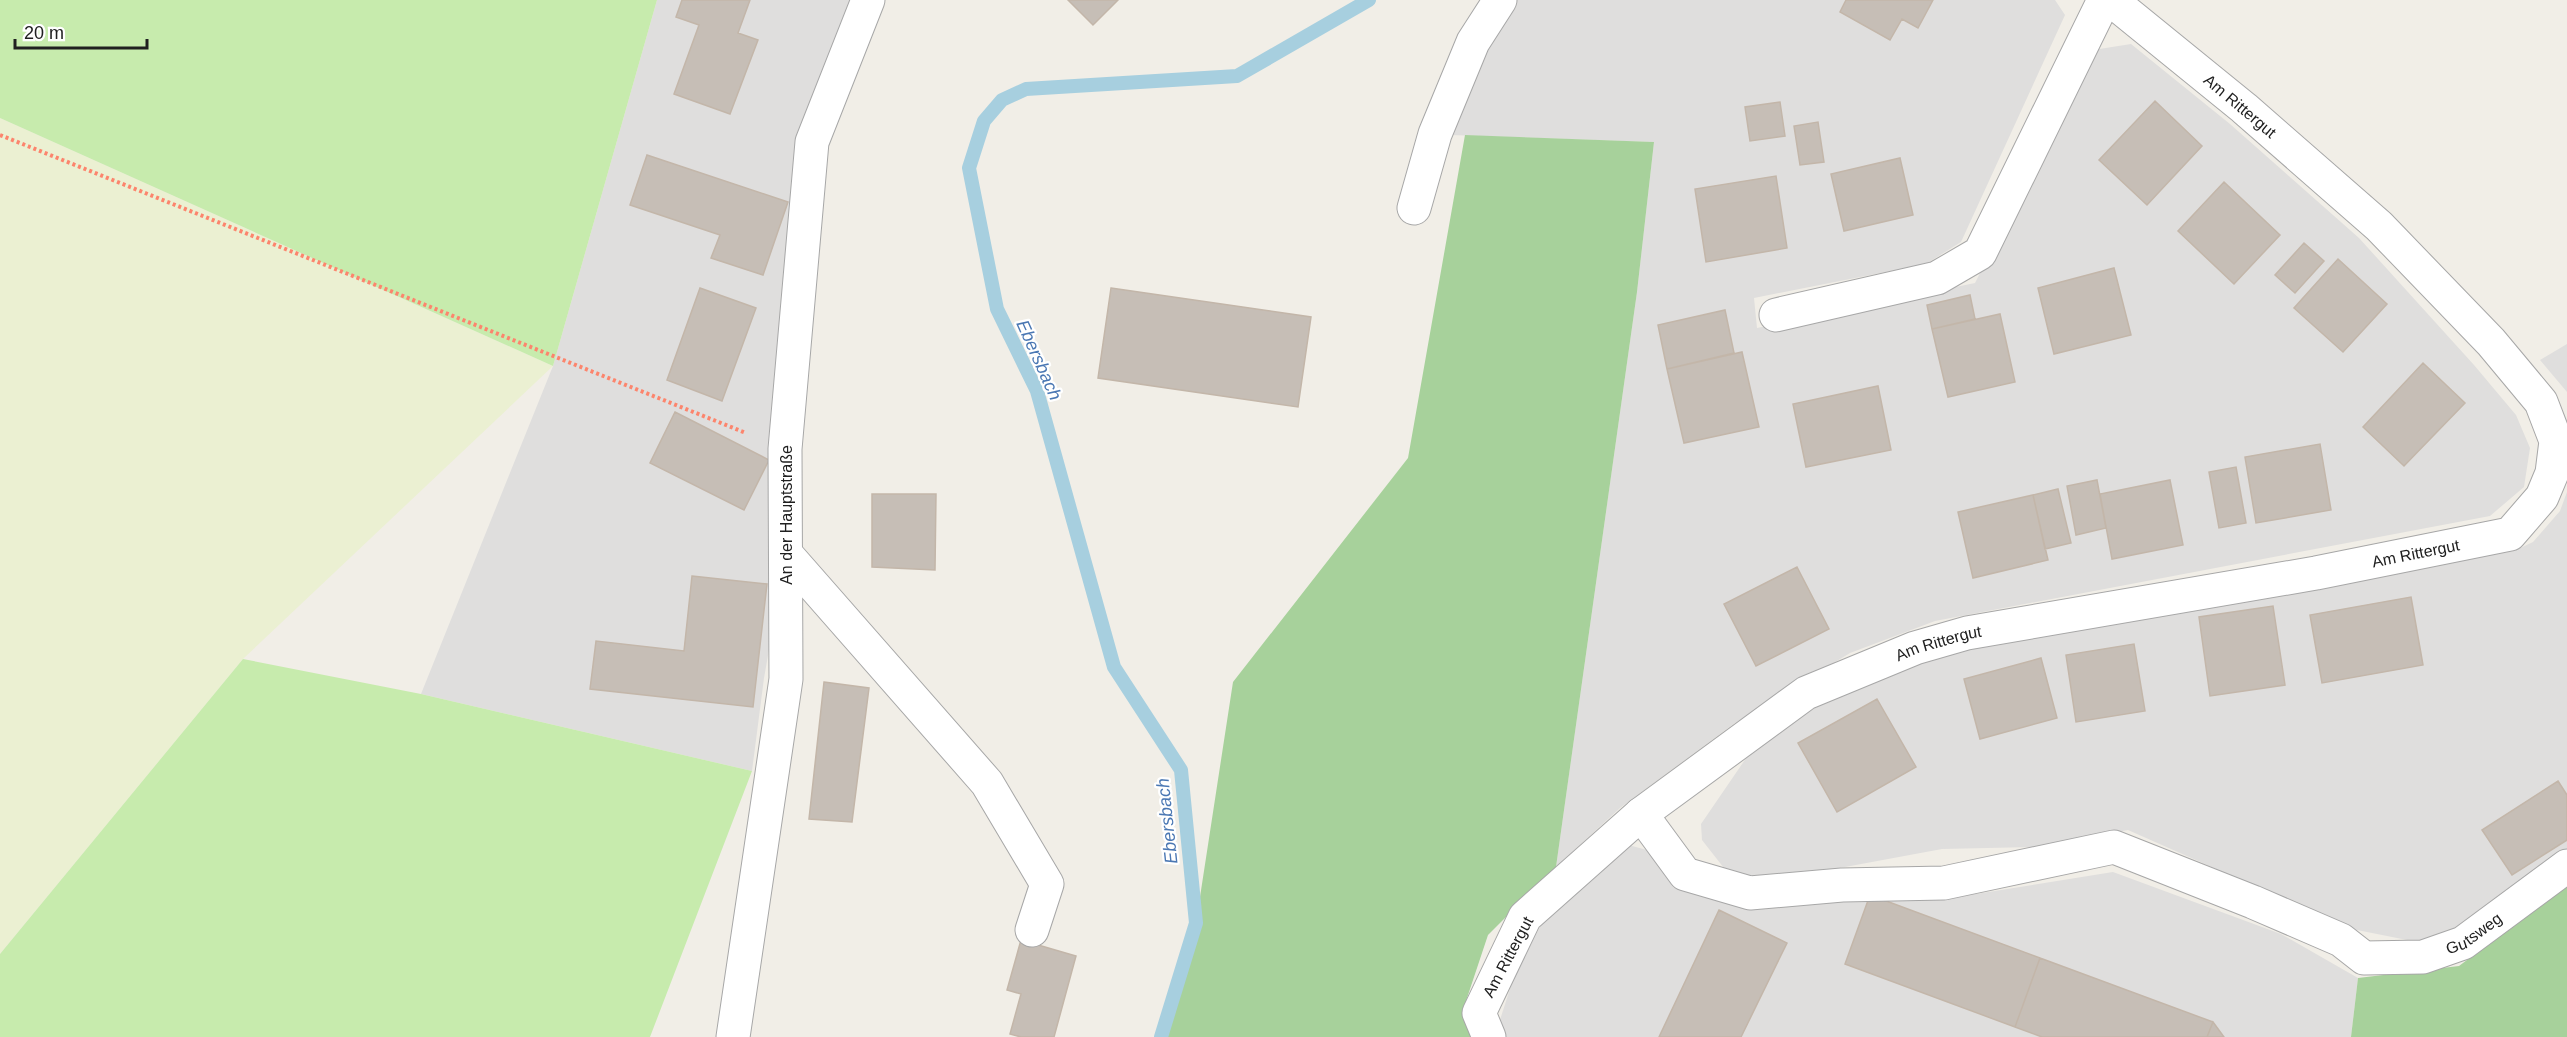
<svg xmlns="http://www.w3.org/2000/svg" width="2567" height="1037" viewBox="0 0 2567 1037" font-family="Arial,sans-serif">
  <style>
    .residential { fill: #dfdedd }
    .farmland { fill: #ebf0d2 }
    .grass { fill: #c7ebad }
    .forest { fill: #a7d19b }
    .lines { fill: none; stroke-linecap: round; stroke-linejoin: round }
    .stream { stroke: #a7cfdf; stroke-width: 14 }
    .building { fill: #c6beb6; stroke: #c3b6a9; stroke-width: 1.5 }
    .minor-casing { stroke: #a7a7a7; stroke-width: 35 }
    .path { stroke: #fc856d; stroke-width: 4; stroke-dasharray: 3 3; stroke-linecap: butt }
    .minor { stroke: #fff; stroke-width: 33 }
    .labels { text-anchor: middle; dominant-baseline: central; stroke-width: 4.5; stroke-linejoin: round; paint-order: stroke }
    .street-label { font-size: 16px; fill: #202020; stroke: #fff }
    .water-label { font-size: 18px; font-style: italic; fill: #4a77b3; stroke: #fff }
  </style>
  <rect width="100%" height="100%" fill="#f1eee7"/>
  <path class="residential" d="M 657,0 L 868,0 L 812,142 L 786,554 L 764,678 L 752,771 L 421,694 L 553,366 Z
    M 1513,0 L 2055,0 L 2065,15 L 1961,242 L 1926,264 L 1754,298 L 1757,328 L 1975,283 L 2093,50 L 2131,44 L 2230,124 L 2359,238 L 2474,365 L 2516,415 L 2530,448 L 2524,487 L 2490,516 L 1935,621 L 1850,653 L 1735,723 L 1620,808 L 1556,867 L 1637,292 L 1654,142 L 1450,135 L 1482,45 Z
    M 2567,344 L 2567,392 L 2540,360 Z
    M 2567,492 L 2567,855 L 2504,902 L 2427,944 L 2352,929 L 2128,830 L 2033,847 L 1942,849 L 1845,867 L 1756,879 L 1731,877 L 1702,840 L 1701,824 L 1753,748 L 1816,707 L 1952,650 L 2514,551 L 2533,542 L 2560,511 Z
    M 1621,843 L 1647,850 L 1679,888 L 1744,905 L 1976,894 L 2113,872 L 2281,934 L 2358,978 L 2351,1037 L 1503,1037 L 1498,1026 L 1518,964 L 1549,912 Z"/>
  <path class="farmland" d="M 0,118 L 553,366 L 243,659 L 0,954 Z"/>
  <path class="grass" d="M 0,0 L 657,0 L 553,366 L 0,118 Z
    M 243,659 L 421,694 L 752,771 L 650,1037 L 0,1037 L 0,954 Z"/>
  <path class="forest" d="M 1465,135 L 1654,142 L 1637,292 L 1556,867 L 1488,935 L 1463,1010 L 1472,1037 L 1161,1037 L 1196,923 L 1233,682 L 1408,458 Z
    M 2567,885 L 2567,1037 L 2351,1037 L 2358,978 L 2459,966 Z"/>
  <g class="lines">
    <path class="stream" d="M 1161,1037 L 1196,923 L 1181,770 L 1114,667 L 1037,391 L 997,309 L 969,168 L 984,121 L 1002,100 L 1026,89 L 1237,76 L 1369,0"/>
  </g>
  <path class="building" d="M 682,0 L 750,0 L 738,33 L 758,40 L 730,114 L 674,94 L 699,25 L 676,17 Z
    M 1068,0 L 1118,0 L 1093,25 Z
    M 1846,0 L 1933,0 L 1918,28 L 1902,19 L 1890,40 L 1840,12 Z
    M 2155,101 L 2202,146 L 2147,205 L 2099,160 Z
    M 1780,102 L 1785,136 L 1750,141 L 1745,107 Z
    M 1818,122 L 1824,162 L 1800,165 L 1794,126 Z
    M 647,155 L 788,202 L 763,275 L 711,258 L 720,235 L 630,205 Z
    M 1900,158 L 1913,215 L 1844,231 L 1831,174 Z
    M 1776,176 L 1787,248 L 1706,262 L 1695,189 Z
    M 2224,182 L 2280,235 L 2234,284 L 2178,231 Z
    M 2304,243 L 2324,261 L 2295,293 L 2275,275 Z
    M 2338,259 L 2387,304 L 2343,352 L 2294,308 Z
    M 2114,268 L 2131,335 L 2054,354 L 2038,288 Z
    M 700,288 L 756,308 L 722,401 L 667,380 Z
    M 1111,288 L 1311,317 L 1298,407 L 1098,378 Z
    M 1970,295 L 1975,319 L 1932,329 L 1927,305 Z
    M 1725,310 L 1734,353 L 1667,369 L 1658,325 Z
    M 2000,314 L 2015,382 L 1948,397 L 1932,329 Z
    M 1742,352 L 1759,427 L 1684,443 L 1667,369 Z
    M 2423,363 L 2465,403 L 2404,466 L 2363,427 Z
    M 1878,386 L 1891,450 L 1806,467 L 1793,404 Z
    M 675,412 L 769,460 L 744,510 L 650,463 Z
    M 2320,444 L 2331,510 L 2256,523 L 2245,457 Z
    M 2236,467 L 2246,523 L 2219,528 L 2209,472 Z
    M 2097,480 L 2106,528 L 2076,535 L 2067,486 Z
    M 2170,480 L 2183,545 L 2112,559 L 2100,494 Z
    M 2058,489 L 2071,543 L 2045,549 L 2033,495 Z
    M 872,494 L 936,494 L 935,570 L 872,567 Z
    M 2033,495 L 2048,560 L 1973,578 L 1958,512 Z
    M 1797,567 L 1829,629 L 1756,666 L 1724,604 Z
    M 692,576 L 767,584 L 753,707 L 590,689 L 596,641 L 684,651 Z
    M 2411,597 L 2423,665 L 2322,683 L 2310,615 Z
    M 2273,606 L 2285,685 L 2210,696 L 2199,617 Z
    M 2134,644 L 2145,711 L 2076,722 L 2066,655 Z
    M 2041,658 L 2057,718 L 1980,739 L 1964,679 Z
    M 824,682 L 869,688 L 852,822 L 809,819 Z
    M 1877,699 L 1916,767 L 1837,812 L 1798,743 Z
    M 2558,781 L 2567,795 L 2567,840 L 2512,875 L 2482,830 Z
    M 1870,895 L 2040,958 L 2015,1027 L 1845,964 Z
    M 1719,910 L 1787,943 L 1741,1037 L 1659,1037 Z
    M 1021,940 L 1076,956 L 1054,1037 L 1021,1037 L 1010,1034 L 1021,994 L 1007,990 Z
    M 2040,958 L 2213,1022 L 2207,1037 L 2042,1037 L 2015,1027 Z
    M 2213,1022 L 2224,1037 L 2207,1037 Z"/>
  <g class="lines">
    <defs>
      <g id="minor">
        <path d="M 1414,208 L 1435,134 L 1473,42 L 1500,0"/>
        <path d="M 1776,315 L 1937,278 L 1980,253 L 2104,0"/>
        <path d="M 786,554 L 987,783 L 1047,884 L 1032,930"/>
        <path id="s1" d="M 1641,814 L 1685,874 L 1750,893 L 1842,885 L 1944,883 L 2114,847 L 2253,902 L 2341,940 L 2364,958 L 2423,957 L 2463,943 L 2567,866"/>
        <path d="M 733,1037 L 786,679 L 785,449 L 812,142 L 868,0"/>
        <path id="s2" d="M 1489,1037 L 1479,1013 L 1525,917 L 1641,814 L 1806,693 L 1915,648 L 1967,633 L 2316,573 L 2510,534 L 2542,497 L 2552,473 L 2556,441 L 2541,402 L 2491,342 L 2379,226 L 2244,108 L 2111,0"/>
      </g>
    </defs>
    <use href="#minor" class="minor-casing"/>
    <path class="path" d="M 0,135 L 746,433"/>
    <use href="#minor" class="minor"/>
  </g>
  <g class="labels">
    <g class="street-label">
      <text transform="translate(2240 106) rotate(40)">Am Rittergut</text>
      <text transform="translate(786 515) rotate(-90)">An der Hauptstraße</text>
      <text stroke="none"><textPath href="#s2" startOffset="1120">Am Rittergut</textPath></text>
      <text stroke="none"><textPath href="#s2" startOffset="634">Am Rittergut</textPath></text>
      <text stroke="none"><textPath href="#s1" startOffset="900">Gutsweg</textPath></text>
      <text transform="translate(1508 957) rotate(-62)">Am Rittergut</text>
    </g>
    <g class="water-label">
      <text transform="translate(1039 360) rotate(66)">Ebersbach</text>
      <text transform="translate(1167 821) rotate(-96)">Ebersbach</text>
    </g>
  </g>
  <path d="M15 39v9h132v-9" fill="none" stroke="#202020" stroke-width="3"/>
  <text x="24" y="39" font-size="18" fill="#202020" stroke="#ffffff" stroke-width="4.5" paint-order="stroke">20 m</text>
</svg>
